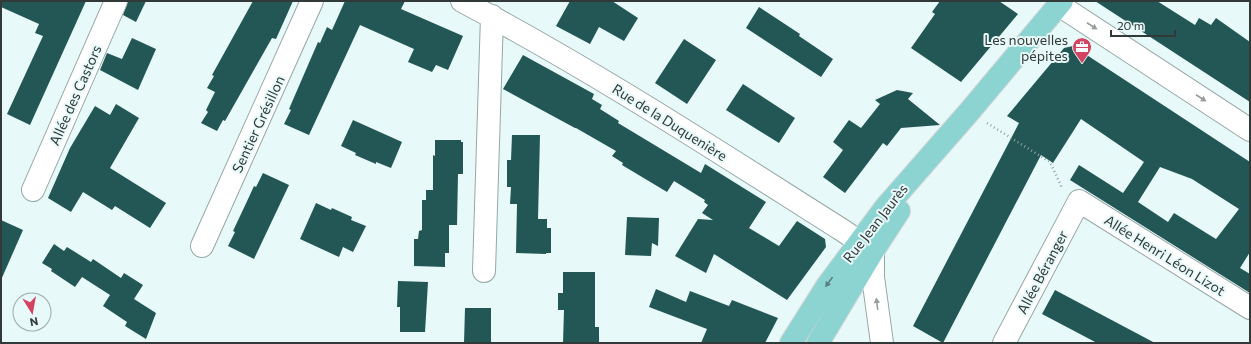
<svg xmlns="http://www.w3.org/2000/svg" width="1251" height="344" viewBox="0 0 1251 344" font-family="Commissioner,sans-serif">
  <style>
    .building { fill: #225755; fill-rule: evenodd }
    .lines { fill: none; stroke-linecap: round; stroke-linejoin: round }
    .minor-casing { stroke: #96a7a6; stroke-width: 24 }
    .major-casing { stroke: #d6d7d7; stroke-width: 24 }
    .path { stroke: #95a2a2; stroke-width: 2.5; stroke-dasharray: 1 3; stroke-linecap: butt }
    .minor { stroke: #fff; stroke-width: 22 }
    .major { stroke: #8cd4d2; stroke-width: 22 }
    .oneway { fill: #989c9c }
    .oneway2 { fill: #5a7f7e }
    .labels { text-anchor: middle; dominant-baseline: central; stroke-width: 4; stroke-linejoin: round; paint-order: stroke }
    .poi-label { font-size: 14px; fill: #323939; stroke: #e7f9f8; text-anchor: end }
    .street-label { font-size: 14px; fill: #323939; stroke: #e7f9f8 }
  </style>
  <rect width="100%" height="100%" fill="#e7f9f8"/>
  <path class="building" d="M 1,1 L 86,1 L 30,125 L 7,114 L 43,36 L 35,33 L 39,24 L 1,7 Z
    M 128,1 L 146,1 L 136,22 L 123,15 Z
    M 253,1 L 293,1 L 276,39 L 272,38 L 225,121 L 223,120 L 217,131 L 201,123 L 208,112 L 206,110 L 215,92 L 207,88 L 214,76 L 212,75 Z
    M 345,1 L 405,1 L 401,9 L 463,36 L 448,70 L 436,65 L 432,72 L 408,62 L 414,49 L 360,25 L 309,135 L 284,124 L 291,110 L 289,109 L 318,42 L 320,43 L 327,27 L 332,30 Z
    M 570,1 L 612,1 L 638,18 L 624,41 L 599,27 L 590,44 L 556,26 Z
    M 940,1 L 999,1 L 1018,14 L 961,82 L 911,48 L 935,14 L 932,12 Z
    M 1095,1 L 1157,1 L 1195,25 L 1199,18 L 1211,25 L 1216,18 L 1250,42 L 1250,102 Z
    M 759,7 L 800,34 L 799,36 L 833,59 L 821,77 L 746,28 Z
    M 132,38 L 156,49 L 138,90 L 100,70 L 107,53 L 122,59 Z
    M 684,39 L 716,60 L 687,104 L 655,83 Z
    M 1073,46 L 1250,162 L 1250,252 L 1240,268 L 1250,274 L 1250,293 L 1070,180 L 1079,165 L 1123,193 L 1144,162 L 1081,119 L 1053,163 L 1041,155 L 943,343 L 913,326 L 1019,123 L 1007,116 L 1064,48 ZM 1160,167 L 1192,179 L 1239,209 L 1216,239 L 1174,213 L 1168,222 L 1138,202 Z
    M 523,55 L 594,94 L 592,99 L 602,105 L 600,109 L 619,121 L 618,123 L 701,173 L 705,164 L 766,202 L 749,228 L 779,246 L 797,221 L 825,239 L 826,247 L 787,300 L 714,254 L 706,273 L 675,256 L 698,219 L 713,220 L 702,213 L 708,205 L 704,202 L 705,200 L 674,181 L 667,192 L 622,165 L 623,163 L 612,156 L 616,151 L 576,128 L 575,128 L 503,89 Z
    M 743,84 L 795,118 L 779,143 L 726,110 Z
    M 897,90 L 913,93 L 908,99 L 940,125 L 901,128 L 887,146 L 883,143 L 845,193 L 823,177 L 843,150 L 833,142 L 849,120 L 861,128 L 880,104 L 875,100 Z
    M 116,104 L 139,118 L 110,168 L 166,203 L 150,228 L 115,206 L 112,210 L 83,192 L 71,212 L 48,198 L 70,148 L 95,106 L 110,115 Z
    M 353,120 L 402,142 L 391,168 L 376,162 L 376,164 L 355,155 L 356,153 L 341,146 Z
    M 512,135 L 540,135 L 538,219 L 547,219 L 547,228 L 551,228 L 551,253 L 546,253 L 546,254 L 516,253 L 517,204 L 510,204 L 511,187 L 507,187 L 507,160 L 511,160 Z
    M 435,140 L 461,140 L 461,142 L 463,142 L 463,174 L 458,174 L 457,225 L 449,225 L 449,253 L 445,253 L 445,267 L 414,266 L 414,239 L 418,239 L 419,231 L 422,230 L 422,200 L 426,200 L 426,190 L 433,190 L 433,155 L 435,156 Z
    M 263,173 L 289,185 L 254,259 L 228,246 L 235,232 L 233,231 L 249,197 L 254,186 L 256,187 Z
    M 316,203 L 331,210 L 332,208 L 352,217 L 351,220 L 366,226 L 353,252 L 343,247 L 339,257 L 300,239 Z
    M 627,217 L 659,218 L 658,246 L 652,243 L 651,256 L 625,255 Z
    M 1,220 L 23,230 L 1,280 Z
    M 54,244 L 64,251 L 67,247 L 91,262 L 93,259 L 121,278 L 124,273 L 143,285 L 134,299 L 156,313 L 146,339 L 125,326 L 127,322 L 103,306 L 110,295 L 82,277 L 75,287 L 51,271 L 52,269 L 42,263 Z
    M 563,272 L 595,272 L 595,327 L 599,327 L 599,343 L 563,343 L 564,310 L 558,310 L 558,293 L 563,293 Z
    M 398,281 L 428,282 L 425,332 L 400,332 L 400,307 L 397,307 Z
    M 656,289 L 686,302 L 690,291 L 729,306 L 732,300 L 778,318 L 765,343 L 701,343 L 707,329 L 649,307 Z
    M 1055,290 L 1155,343 L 1097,343 L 1042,314 Z
    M 465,308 L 491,308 L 491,343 L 464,343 Z"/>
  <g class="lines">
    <defs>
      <path id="minor" d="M 462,1 C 593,70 717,151 842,230 L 873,251 L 873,277 L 882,343
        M 1059,5 L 1250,130
        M 33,190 L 116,1
        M 202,246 L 312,1
        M 484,271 L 492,16
        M 1004,343 L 1079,201 L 1250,308"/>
      <path id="major" d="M 791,343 L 827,286 L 885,208 L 969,112 L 1062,1
        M 818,343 L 873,251 L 899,211"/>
    </defs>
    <use href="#minor" class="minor-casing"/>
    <use href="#major" class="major-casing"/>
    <path class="path" d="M 987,123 L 1050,162 L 1062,188"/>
    <use href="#minor" class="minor"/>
    <use href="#major" class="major"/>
  </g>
  <defs><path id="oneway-solid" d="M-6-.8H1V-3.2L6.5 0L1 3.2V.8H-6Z"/></defs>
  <g class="oneway">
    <use href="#oneway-solid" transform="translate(1092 26) rotate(33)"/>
    <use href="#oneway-solid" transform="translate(1201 98) rotate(33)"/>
    <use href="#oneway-solid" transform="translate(877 304) rotate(-97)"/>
  </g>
  <use class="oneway2" href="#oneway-solid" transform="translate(829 282) rotate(126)"/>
  <defs>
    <symbol id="office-pin" viewBox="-11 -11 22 30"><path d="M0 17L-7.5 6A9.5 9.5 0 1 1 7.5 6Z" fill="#d34362" stroke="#e7f9f8"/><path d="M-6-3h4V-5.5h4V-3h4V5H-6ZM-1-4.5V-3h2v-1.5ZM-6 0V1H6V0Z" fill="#fff"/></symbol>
  </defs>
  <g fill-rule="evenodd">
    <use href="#office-pin" x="1071" y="36" width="22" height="30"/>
  </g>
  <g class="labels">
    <g class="poi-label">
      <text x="1068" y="39">Les nouvelles<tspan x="1068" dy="16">pépites</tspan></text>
    </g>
    <g class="street-label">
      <text transform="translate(75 95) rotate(-66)">Allée des Castors</text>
      <text transform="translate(670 122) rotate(32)">Rue de la Duquenière</text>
      <text transform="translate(258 124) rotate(-65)">Sentier Grésillon</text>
      <text transform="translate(875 223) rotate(-52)">Rue Jean Jaurès</text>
      <text transform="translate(1165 255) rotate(32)">Allée Henri Léon Lizot</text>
      <text transform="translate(1042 272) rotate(-62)">Allée Béranger</text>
    </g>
  </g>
  <rect width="1251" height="344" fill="none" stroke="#323939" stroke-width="4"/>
  <g transform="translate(32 312) rotate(169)"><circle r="19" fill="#e7f9f8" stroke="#9facac"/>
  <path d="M0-3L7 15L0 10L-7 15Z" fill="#d34362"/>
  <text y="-6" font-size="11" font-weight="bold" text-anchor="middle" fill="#323939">N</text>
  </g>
  <path d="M1111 30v6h64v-6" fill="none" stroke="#323939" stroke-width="2"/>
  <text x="1117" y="30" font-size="12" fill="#323939" stroke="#e7f9f8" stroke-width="3" paint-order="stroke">20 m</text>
</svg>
